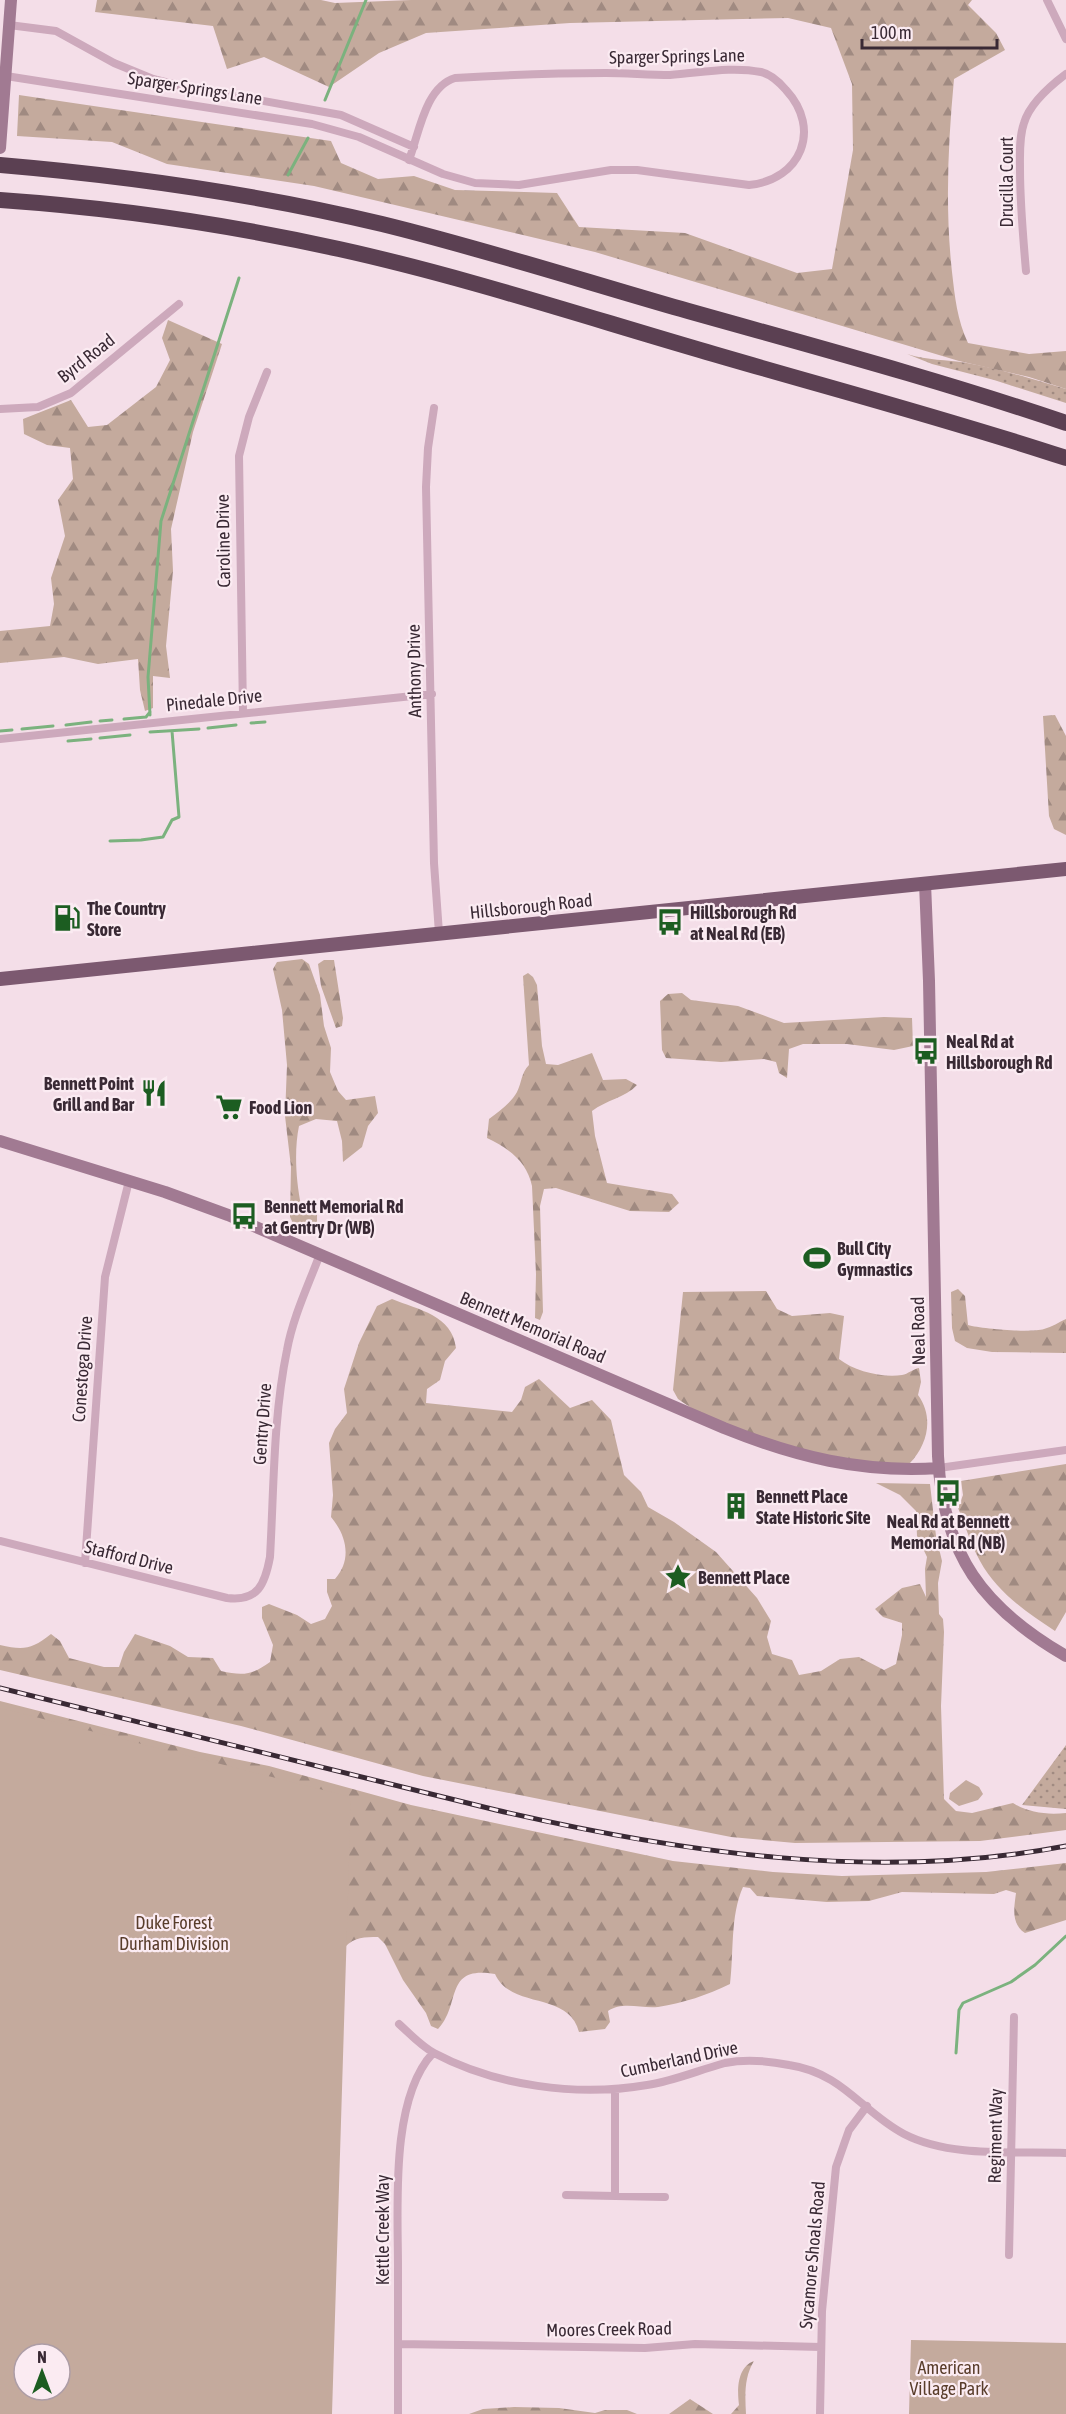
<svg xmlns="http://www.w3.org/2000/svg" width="1066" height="2414" viewBox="0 0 1066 2414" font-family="'Asap Condensed',sans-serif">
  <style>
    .grass { fill: url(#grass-dots) }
    .forest { fill: url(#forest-firs); fill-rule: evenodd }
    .park { fill: #c4aa9d; fill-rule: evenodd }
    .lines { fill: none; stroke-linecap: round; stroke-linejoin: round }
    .stream { stroke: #7bb27e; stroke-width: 3 }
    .street { stroke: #cda9bc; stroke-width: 8 }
    .secondary { stroke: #a17a92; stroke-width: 12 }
    .primary { stroke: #7c5970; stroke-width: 14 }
    .highway { stroke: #5b4052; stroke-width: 16 }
    .rail-casing { stroke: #392934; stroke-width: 5 }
    .rail { stroke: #fbebf2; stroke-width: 3; stroke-dasharray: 9; stroke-linecap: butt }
    .labels { text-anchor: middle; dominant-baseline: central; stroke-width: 4.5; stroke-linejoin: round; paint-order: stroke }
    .street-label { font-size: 18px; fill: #392934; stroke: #fbebf2 }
    .poi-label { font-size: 18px; font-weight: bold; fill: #392934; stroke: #fbebf2; text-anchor: start }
    .park-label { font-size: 18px; fill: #593d2b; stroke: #fbebf2 }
  </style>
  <defs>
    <pattern id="grass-dots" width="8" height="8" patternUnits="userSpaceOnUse" patternTransform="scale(1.5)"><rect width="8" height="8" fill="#c4aa9d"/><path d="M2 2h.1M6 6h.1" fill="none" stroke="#a08a81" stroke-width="1.8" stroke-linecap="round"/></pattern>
    <pattern id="forest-firs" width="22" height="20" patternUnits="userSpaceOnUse" patternTransform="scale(1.5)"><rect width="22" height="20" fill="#c4aa9d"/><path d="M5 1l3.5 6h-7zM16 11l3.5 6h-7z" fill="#a08a81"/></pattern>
  </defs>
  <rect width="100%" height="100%" fill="#f4dee8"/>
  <path class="grass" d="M 907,354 C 929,361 945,359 967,363 C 1000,369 1033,379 1066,389 L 1066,403 L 994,380 L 932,364 Z
    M 1066,1745 L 1066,1809 L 1022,1805 Z"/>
  <path class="forest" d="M 97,0 L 321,0 L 335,3 L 411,0 L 972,0 L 968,5 L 996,33 L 1005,50 L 954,79 C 948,143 945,208 952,272 C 955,298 957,319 968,343 L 1029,354 L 1066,351 L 1066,389 L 1029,377 L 959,361 L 595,252 L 314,186 L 167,164 L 112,142 L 17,136 L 19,95 L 331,141 L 341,163 L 378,179 L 414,176 L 455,190 L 557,193 L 579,227 L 685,233 L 797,273 L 832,269 L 853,150 L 852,84 L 831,28 L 788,18 L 570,23 L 426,33 L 379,53 L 329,87 L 264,57 L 227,69 L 213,26 L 95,12 Z
    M 168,320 L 222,344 L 193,432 L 171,529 L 173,571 L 166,646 L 170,678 L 153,676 L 153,708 L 145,711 L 140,690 L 138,659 L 98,664 L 64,657 L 0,663 L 0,631 L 50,626 L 54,604 L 51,578 L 65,536 L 58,500 L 73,479 L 70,448 L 47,445 L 24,434 L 23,419 L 71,400 L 88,427 L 107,425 L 156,387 L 170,360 L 162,338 Z
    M 1055,715 L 1066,736 L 1066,835 L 1054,829 L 1049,816 L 1043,716 Z
    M 302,959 L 309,964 L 320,995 L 324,1026 L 331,1048 L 330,1072 L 338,1091 L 346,1100 L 375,1096 L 378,1113 L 368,1126 L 362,1147 L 343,1162 L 342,1141 L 337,1121 L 316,1119 L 299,1126 C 294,1150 296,1181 301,1205 L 312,1206 L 317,1214 L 317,1227 L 308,1231 L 295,1227 L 290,1217 L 291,1167 L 285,1116 L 287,1065 L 282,1010 L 273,969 L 277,962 Z
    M 324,960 L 334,960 L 343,1018 L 342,1026 L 336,1028 L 321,986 L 318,964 Z
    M 528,973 L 533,977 L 537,985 L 542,1046 L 546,1064 L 558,1065 L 592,1053 L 603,1080 L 626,1079 L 637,1085 C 625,1098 606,1100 592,1111 L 595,1136 L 607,1183 L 672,1194 L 679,1203 L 669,1212 L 630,1211 L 556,1188 L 544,1189 L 540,1206 L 543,1312 L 540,1320 L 535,1318 L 536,1274 L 532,1186 C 527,1161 508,1148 487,1138 L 489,1119 C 499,1111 511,1103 517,1092 C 522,1082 521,1073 529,1065 L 523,976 Z
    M 682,993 L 691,1000 L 738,1006 L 784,1023 L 884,1017 L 912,1018 L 913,1046 L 894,1050 L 847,1044 L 803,1044 L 789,1049 L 787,1078 L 779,1073 L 776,1062 L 764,1059 L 721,1062 L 666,1058 L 662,1050 L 660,1001 L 668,994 Z
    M 958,1289 L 965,1296 L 968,1325 C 982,1329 1031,1333 1044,1329 C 1052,1327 1059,1322 1066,1319 L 1066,1353 L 992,1352 L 967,1348 L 955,1341 L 952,1328 L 951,1292 Z
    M 766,1291 L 777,1309 L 792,1316 L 830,1313 L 844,1316 L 839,1359 C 854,1371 882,1378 902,1375 C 908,1374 913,1369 919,1368 L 921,1382 L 918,1395 C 934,1417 928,1444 910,1463 L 840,1463 L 768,1441 L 700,1414 L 678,1399 L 673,1390 L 683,1292 Z
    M 392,1299 C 419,1310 452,1315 456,1348 L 445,1361 L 440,1380 L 427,1389 L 426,1403 L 512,1412 L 521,1400 L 525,1387 L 539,1379 L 570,1408 L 592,1400 L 611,1420 L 624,1475 L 641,1492 L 648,1507 L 674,1522 L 716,1552 L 757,1598 L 771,1621 L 767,1637 L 772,1654 L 792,1660 L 799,1675 L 821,1671 L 840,1659 L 859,1657 L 884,1670 L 896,1664 L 902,1635 L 902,1623 L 883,1617 L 875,1609 L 902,1588 L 920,1584 L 926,1597 L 925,1569 L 927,1557 L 917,1536 L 916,1511 L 900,1495 L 876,1483 L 930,1484 L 936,1536 L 942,1561 L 938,1583 L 939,1614 L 943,1619 L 944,1632 L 941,1706 L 944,1799 L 956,1811 L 972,1813 L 1013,1803 C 1028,1813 1048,1815 1066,1813 L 1066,1830 L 980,1841 L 795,1843 L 731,1837 L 423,1776 L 241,1726 L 0,1670 L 0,1645 C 23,1650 31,1650 51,1634 L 60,1641 L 69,1658 L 104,1667 L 119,1667 L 124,1652 L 135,1634 L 170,1646 L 188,1657 L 213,1658 L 221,1671 C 243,1676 252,1675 270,1662 L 273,1645 L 262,1618 L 262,1607 L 269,1604 L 297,1615 L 311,1624 L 325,1619 L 332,1606 L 327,1592 L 327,1579 L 335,1579 C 352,1560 347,1536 331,1517 L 333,1495 L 329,1443 L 335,1429 L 347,1413 L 344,1389 L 359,1343 L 377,1306 Z
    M 1066,1464 L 1066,1612 L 1055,1631 C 1026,1612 997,1592 980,1561 C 971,1545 965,1525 958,1508 L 963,1495 L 961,1481 Z
    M 0,1701 L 200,1752 L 269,1766 L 411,1805 L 673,1861 L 773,1872 L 842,1876 L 986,1872 L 1066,1863 L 1066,1920 L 1025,1933 C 1011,1924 1014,1908 1016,1893 L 1006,1890 L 994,1894 L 902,1892 L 869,1901 L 827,1902 L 757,1896 L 750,1888 L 743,1887 C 730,1916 734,1953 730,1984 C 707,1995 684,2003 658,2007 C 642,2009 623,2001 608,2011 L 610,2022 L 605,2029 L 579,2032 C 569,1991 511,2010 495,1974 C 443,1965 462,2004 438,2029 L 431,2026 L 426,2013 L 403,1980 L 385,1944 L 378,1937 C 365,1937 354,1937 345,1947 L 333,2291 L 0,2414 ZM 24,2354 L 60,2354 L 60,2390 L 24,2390 Z
    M 754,2361 C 744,2377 745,2396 746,2414 L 731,2414 L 739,2405 C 737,2390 737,2367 754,2361 Z
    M 690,2399 L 713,2414 L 669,2414 Z
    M 514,2407 L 559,2408 L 595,2413 L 605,2410 L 627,2410 L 637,2414 L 469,2414 L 483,2409 Z"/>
  <path class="park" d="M 0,1708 L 351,1797 L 332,2414 L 0,2414 ZM 24,2354 L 60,2354 L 60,2390 L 24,2390 Z
    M 966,1780 L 979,1787 L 983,1794 L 978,1800 L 959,1806 L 949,1799 L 950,1793 Z
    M 911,2340 L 1066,2343 L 1066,2414 L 909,2414 Z"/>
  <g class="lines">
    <path class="stream" d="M 325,100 L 366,0
      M 288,175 L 308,138
      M 150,715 L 148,677 L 161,521 L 239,278
      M 124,719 L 146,717 L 150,712
      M 100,721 L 112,720
      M 251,723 L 265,722
      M 66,725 L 91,722
      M 208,728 L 236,725
      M 22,729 L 53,726
      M 0,731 L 12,730
      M 150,732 L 199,729
      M 100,738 L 130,735
      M 68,741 L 91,739
      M 110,841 L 141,840 L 163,837 L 172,820 L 179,817 L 172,731
      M 956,2053 L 959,2010 L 963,2003 L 1011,1982 L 1035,1965 L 1066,1936"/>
    <path class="street" d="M 1047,0 L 1066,39
      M 9,25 L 56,31 L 114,63 L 153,79 L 181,86 L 341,115 L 414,147
      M 6,76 L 312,124 L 359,137 L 443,174 L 475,183 L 519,185 L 611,170 L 637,170 L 749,185 C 801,180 822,129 786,90 C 780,83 770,74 761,72 C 731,66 700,73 670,75 C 648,75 627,73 606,73 C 556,73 505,75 455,78 C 425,87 419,134 409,160
      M 1026,271 C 1023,237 1020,203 1020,169 C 1020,154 1019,137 1024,123 C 1030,103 1050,86 1066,74
      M 434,408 L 428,448 L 426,487 L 434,863 L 439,933
      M 0,409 L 38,407 L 71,393 L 179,304
      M 243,713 L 239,456 L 249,417 L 267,372
      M 0,739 L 432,694
      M 939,1468 L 1066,1450
      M 0,1541 L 227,1598 C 258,1602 265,1584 270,1557 C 274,1488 273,1418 287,1350 C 293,1317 308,1286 320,1254
      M 85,1563 L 105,1277 L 129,1181
      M 399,2024 C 410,2034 421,2046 434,2053 C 496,2086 577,2097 647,2085 C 674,2081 699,2070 725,2063 C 745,2059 769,2061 789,2065 C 843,2073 862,2112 904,2134 C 950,2158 1016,2151 1066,2153
      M 615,2089 L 615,2196
      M 566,2195 L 665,2197
      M 1009,2255 L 1014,2017
      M 398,2344 L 645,2348 L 695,2344 L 821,2347
      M 398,2414 C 398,2365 398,2316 398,2267 C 398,2207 390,2099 433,2053
      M 820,2414 L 822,2311 L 836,2167 L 849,2130 L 867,2106"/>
    <path class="secondary" d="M 0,148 L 11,0
      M 925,883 L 929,981 L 938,1456 C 943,1555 983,1608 1066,1656
      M 0,1141 L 165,1192 L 228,1215 L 724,1428 C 796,1457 861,1473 939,1468"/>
    <path class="primary" d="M 0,979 L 1066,869"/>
    <path class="highway" d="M 0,165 C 129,176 256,194 382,224 C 480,248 577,279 674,307 C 805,344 937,379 1066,423
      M 0,200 C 114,208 227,224 339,249 C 461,276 580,315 700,350 C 822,386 945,418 1066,458"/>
    <defs>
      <path id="rail" d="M 0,1688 L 496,1810 C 682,1853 876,1882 1066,1846"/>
    </defs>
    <use href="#rail" class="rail-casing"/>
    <use href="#rail" class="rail"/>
  </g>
  <defs>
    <symbol id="fuel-bare" viewBox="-9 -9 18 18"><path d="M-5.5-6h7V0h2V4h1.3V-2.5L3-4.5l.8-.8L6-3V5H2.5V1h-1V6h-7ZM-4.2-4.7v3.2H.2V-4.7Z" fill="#1c5d21" stroke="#fbebf2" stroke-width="2.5" paint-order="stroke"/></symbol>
    <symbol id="bus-bare" viewBox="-9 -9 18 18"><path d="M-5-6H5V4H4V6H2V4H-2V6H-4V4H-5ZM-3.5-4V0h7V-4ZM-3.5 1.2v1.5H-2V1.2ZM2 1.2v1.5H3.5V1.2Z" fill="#1c5d21" stroke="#fbebf2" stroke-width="2.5" paint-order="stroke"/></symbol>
    <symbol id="restaurant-bare" viewBox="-9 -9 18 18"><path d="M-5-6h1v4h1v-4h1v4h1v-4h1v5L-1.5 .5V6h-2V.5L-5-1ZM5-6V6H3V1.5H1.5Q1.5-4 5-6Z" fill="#1c5d21" stroke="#fbebf2" stroke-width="2.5" paint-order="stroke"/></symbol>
    <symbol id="supermarket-bare" viewBox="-9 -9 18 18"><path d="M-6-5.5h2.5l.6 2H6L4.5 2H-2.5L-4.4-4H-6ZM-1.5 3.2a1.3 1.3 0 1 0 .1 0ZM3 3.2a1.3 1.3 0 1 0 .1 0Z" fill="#1c5d21" stroke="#fbebf2" stroke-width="2.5" paint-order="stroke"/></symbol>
    <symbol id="stadium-bare" viewBox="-9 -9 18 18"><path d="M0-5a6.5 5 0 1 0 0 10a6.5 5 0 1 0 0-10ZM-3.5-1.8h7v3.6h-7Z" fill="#1c5d21" stroke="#fbebf2" stroke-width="2.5" paint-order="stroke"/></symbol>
    <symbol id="building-bare" viewBox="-9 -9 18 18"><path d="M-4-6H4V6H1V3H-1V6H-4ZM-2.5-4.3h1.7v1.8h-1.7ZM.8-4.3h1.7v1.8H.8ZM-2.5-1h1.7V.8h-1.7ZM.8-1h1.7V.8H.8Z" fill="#1c5d21" stroke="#fbebf2" stroke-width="2.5" paint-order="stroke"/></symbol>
    <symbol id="sight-bare" viewBox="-9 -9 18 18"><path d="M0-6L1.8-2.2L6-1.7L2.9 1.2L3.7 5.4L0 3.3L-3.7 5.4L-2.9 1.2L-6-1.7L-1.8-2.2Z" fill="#1c5d21" stroke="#fbebf2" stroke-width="2.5" paint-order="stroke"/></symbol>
  </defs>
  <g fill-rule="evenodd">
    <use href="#fuel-bare" x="48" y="899" width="38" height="38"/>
    <use href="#bus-bare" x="651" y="903" width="38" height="38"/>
    <use href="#bus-bare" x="907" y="1032" width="38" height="38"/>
    <use href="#restaurant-bare" x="135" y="1074" width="38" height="38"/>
    <use href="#supermarket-bare" x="210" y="1088" width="38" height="38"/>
    <use href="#bus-bare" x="225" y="1197" width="38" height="38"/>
    <use href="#stadium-bare" x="798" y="1239" width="38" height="38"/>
    <use href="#bus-bare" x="929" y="1474" width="38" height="38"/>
    <use href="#building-bare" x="717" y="1487" width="38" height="38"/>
    <use href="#sight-bare" x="659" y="1558" width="38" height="38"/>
  </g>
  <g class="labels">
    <g class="street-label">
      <text transform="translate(677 56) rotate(-1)">Sparger Springs Lane</text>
      <text transform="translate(195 88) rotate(9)">Sparger Springs Lane</text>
      <text transform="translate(1006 182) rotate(-90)">Drucilla Court</text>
      <text transform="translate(86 358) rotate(-38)">Byrd Road</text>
      <text transform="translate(223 541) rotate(-91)">Caroline Drive</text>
      <text transform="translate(414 671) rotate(-91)">Anthony Drive</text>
      <text transform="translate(214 700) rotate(-6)">Pinedale Drive</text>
      <text transform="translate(531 906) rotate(-6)">Hillsborough Road</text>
      <text transform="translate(533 1327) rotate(23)">Bennett Memorial Road</text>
      <text transform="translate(918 1331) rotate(-91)">Neal Road</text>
      <text transform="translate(82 1369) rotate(-86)">Conestoga Drive</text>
      <text transform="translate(262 1424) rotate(-86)">Gentry Drive</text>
      <text transform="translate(129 1557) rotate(14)">Stafford Drive</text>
      <text transform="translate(679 2059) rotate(-12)">Cumberland Drive</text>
      <text transform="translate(995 2136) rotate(-89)">Regiment Way</text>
      <text transform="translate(382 2230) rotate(-90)">Kettle Creek Way</text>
      <text transform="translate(812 2255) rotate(-85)">Sycamore Shoals Road</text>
      <text transform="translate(609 2329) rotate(-1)">Moores Creek Road</text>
    </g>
    <g class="poi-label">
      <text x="87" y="908">The Country<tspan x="87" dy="21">Store</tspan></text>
      <text x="690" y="912">Hillsborough Rd<tspan x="690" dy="21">at Neal Rd (EB)</tspan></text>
      <text x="946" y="1041">Neal Rd at<tspan x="946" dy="21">Hillsborough Rd</tspan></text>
      <text x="134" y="1083" text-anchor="end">Bennett Point<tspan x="134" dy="21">Grill and Bar</tspan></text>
      <text x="249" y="1107">Food Lion</text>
      <text x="264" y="1206">Bennett Memorial Rd<tspan x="264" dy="21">at Gentry Dr (WB)</tspan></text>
      <text x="837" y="1248">Bull City<tspan x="837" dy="21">Gymnastics</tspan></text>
      <text x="756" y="1496">Bennett Place<tspan x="756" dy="21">State Historic Site</tspan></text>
      <text x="948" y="1521" text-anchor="middle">Neal Rd at Bennett<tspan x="948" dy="21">Memorial Rd (NB)</tspan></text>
      <text x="698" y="1577">Bennett Place</text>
    </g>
    <g class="park-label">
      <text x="174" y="1922">Duke Forest<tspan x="174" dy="21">Durham Division</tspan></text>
      <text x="949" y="2367">American<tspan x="949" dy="21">Village Park</tspan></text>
    </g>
  </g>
  <g transform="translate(42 2372)"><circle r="28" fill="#fbebf2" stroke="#ad9da6" stroke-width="1.5"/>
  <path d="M0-4.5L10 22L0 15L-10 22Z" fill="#1c5d21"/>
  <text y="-9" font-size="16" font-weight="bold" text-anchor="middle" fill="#392934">N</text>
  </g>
  <path d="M862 39v9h135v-9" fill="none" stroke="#392934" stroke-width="3"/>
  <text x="871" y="39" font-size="18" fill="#392934" stroke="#fbebf2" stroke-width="4.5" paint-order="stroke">100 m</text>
</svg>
